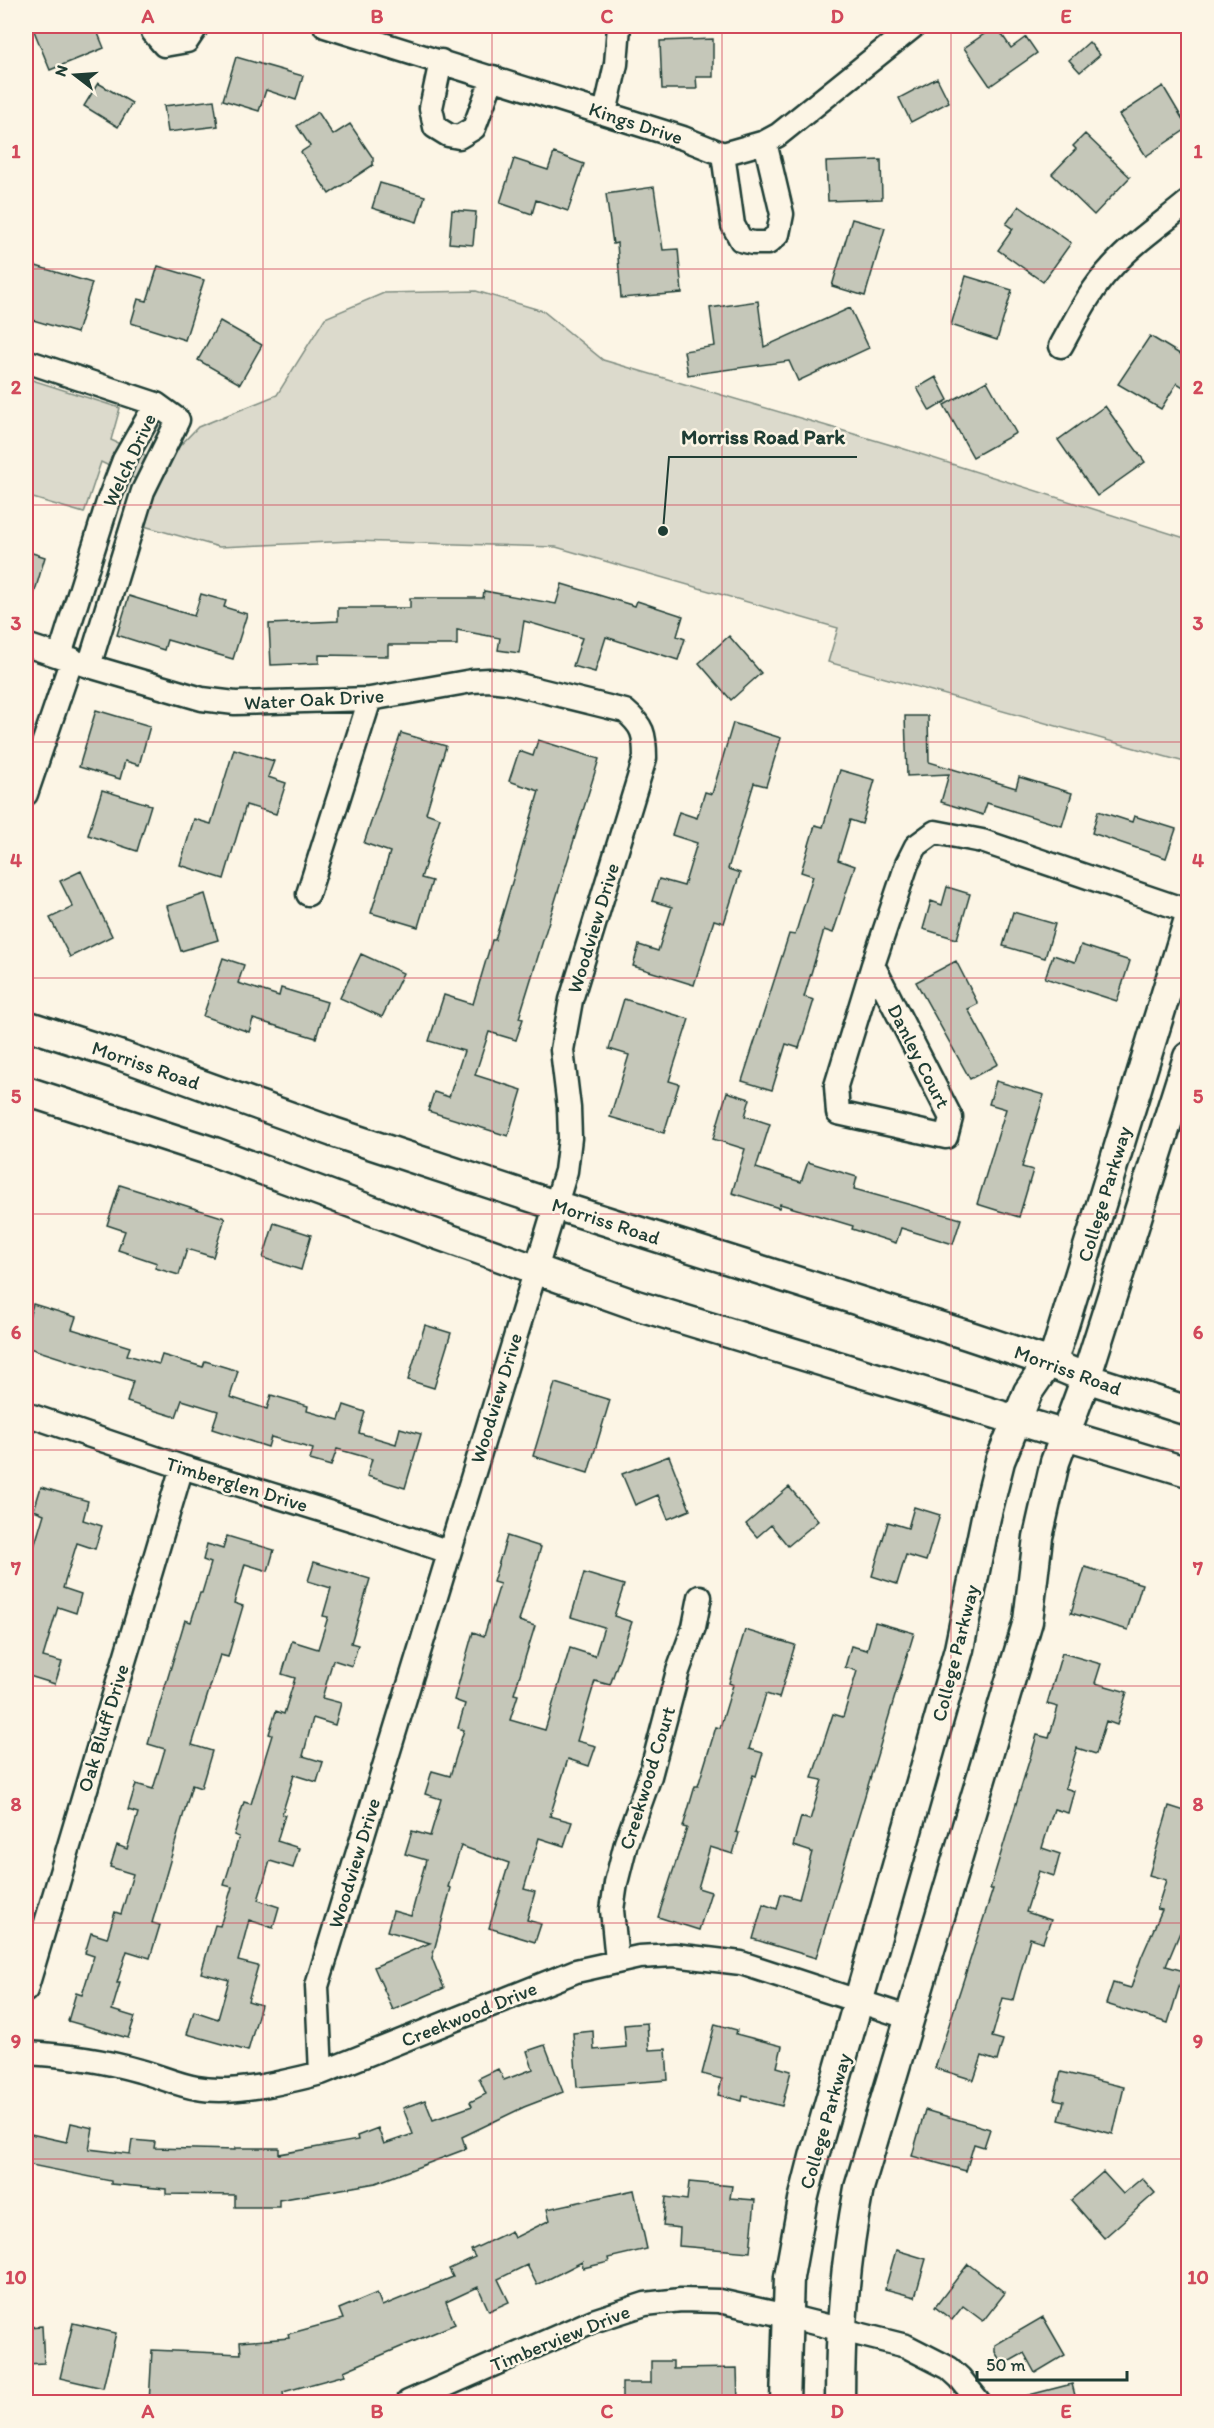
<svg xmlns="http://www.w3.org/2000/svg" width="1214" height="2428" viewBox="0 0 1214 2428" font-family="Itim,sans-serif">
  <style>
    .green { fill: #dcdacc; stroke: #7e8c80; stroke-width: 1.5 }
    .building { fill: #c5c7b9; stroke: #1f3d34; stroke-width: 1.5 }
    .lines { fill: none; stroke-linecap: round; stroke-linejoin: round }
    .minor-casing { stroke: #1f3d34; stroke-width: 27 }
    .major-casing { stroke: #1f3d34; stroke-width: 33 }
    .minor { stroke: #fcf5e5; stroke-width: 22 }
    .major { stroke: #fcf5e5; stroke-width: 28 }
    .grid { fill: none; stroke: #d1495b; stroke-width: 1.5; stroke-opacity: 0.55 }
    .labels { text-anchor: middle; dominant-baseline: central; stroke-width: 5; stroke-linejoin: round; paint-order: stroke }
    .street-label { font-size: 20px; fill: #1f3d34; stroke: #fcf5e5 }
    .leader { fill: none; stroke: #1f3d34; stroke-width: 2 }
    .callout-dot { fill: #1f3d34; stroke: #fcf5e5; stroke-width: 2 }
    .callout-label { font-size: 21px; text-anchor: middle; font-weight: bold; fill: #1f3d34; stroke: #fcf5e5; stroke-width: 5; stroke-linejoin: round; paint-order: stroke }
    .neatline { fill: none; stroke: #d1495b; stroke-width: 2 }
    .grid-label { font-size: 20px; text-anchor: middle; font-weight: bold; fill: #d1495b }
  </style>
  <rect width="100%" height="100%" fill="#fcf5e5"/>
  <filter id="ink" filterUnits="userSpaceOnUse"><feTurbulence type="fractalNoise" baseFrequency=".0167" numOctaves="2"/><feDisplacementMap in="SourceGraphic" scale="12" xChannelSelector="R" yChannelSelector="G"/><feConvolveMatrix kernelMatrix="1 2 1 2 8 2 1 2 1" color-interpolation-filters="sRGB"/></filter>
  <g filter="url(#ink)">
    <path class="green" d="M 476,291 L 543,311 L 603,360 L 898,447 L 1188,539 L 1188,763 L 828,662 L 838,628 L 556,547 L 352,541 L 219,547 L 133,523 L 146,484 L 101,462 L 84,513 L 26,496 L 26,378 L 120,408 L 111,440 L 163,463 L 198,427 L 277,395 L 325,318 L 384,293 Z"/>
    <path class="building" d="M 32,26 L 95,26 L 104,48 L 50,70 Z
      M 996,26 L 1011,48 L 1026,37 L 1037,53 L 990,86 L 964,48 Z
      M 713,39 L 713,77 L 696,77 L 697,89 L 662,89 L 660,41 Z
      M 1089,42 L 1100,55 L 1080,72 L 1069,60 Z
      M 236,57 L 303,76 L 296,100 L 266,90 L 259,111 L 223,100 Z
      M 937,78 L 949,102 L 911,122 L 899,98 Z
      M 98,83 L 132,103 L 118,127 L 84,106 Z
      M 1163,86 L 1188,128 L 1146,156 L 1119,115 Z
      M 214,100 L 218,126 L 168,132 L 164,106 Z
      M 318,112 L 333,135 L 350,124 L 373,158 L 373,165 L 329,194 L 301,152 L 310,146 L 297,126 Z
      M 1085,134 L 1130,177 L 1094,215 L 1052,174 L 1076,149 L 1073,146 Z
      M 554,153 L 584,164 L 568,211 L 536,200 L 532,214 L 500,203 L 514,159 L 548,170 Z
      M 881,160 L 882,199 L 828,201 L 826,162 Z
      M 380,183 L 425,196 L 417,222 L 372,208 Z
      M 654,187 L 663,250 L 678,249 L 682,293 L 621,298 L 617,243 L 613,244 L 606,194 Z
      M 1019,206 L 1071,243 L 1043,282 L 998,250 L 1013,229 L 1006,224 Z
      M 452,210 L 476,212 L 473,245 L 449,243 Z
      M 852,219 L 885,228 L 865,296 L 832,286 Z
      M 26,263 L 92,283 L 77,333 L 26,318 Z
      M 158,266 L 204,280 L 185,340 L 131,323 L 138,299 L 147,301 Z
      M 966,276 L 1012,290 L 997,340 L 951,325 Z
      M 758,301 L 764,347 L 850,308 L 869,348 L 798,381 L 789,361 L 688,375 L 684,351 L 715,346 L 710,308 Z
      M 220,321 L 262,345 L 240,384 L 198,360 Z
      M 1150,336 L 1188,359 L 1188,390 L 1177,383 L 1161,409 L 1118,384 Z
      M 936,377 L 948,400 L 930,411 L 917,388 Z
      M 987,381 L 1016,433 L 973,457 L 944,405 Z
      M 1105,406 L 1145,462 L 1097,496 L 1058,440 Z
      M 26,551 L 45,557 L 30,608 L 26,607 Z
      M 562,584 L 635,606 L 637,601 L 683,616 L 677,636 L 685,639 L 678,660 L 606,637 L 595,672 L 573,666 L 582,638 L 524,621 L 519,653 L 498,650 L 500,638 L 457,630 L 457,645 L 388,645 L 388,656 L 319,655 L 319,663 L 271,665 L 269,624 L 338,621 L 338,608 L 410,608 L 410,598 L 483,598 L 484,591 L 556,604 Z
      M 201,594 L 226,601 L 224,607 L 247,614 L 233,659 L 167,640 L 164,650 L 117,635 L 129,596 L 194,616 Z
      M 729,636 L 761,673 L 731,700 L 699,663 Z
      M 96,710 L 150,726 L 139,765 L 125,761 L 120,779 L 79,767 Z
      M 905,716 L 928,716 L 929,762 L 1016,788 L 1019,777 L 1072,793 L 1062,826 L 987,803 L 983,815 L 941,802 L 949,774 L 907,776 Z
      M 733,723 L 781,738 L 766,786 L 754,783 L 728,869 L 740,873 L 724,923 L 714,920 L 694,985 L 633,966 L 639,945 L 658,951 L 672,907 L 652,901 L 659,879 L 684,886 L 697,843 L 672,835 L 679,812 L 697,818 L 705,792 L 712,794 Z
      M 401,733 L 446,746 L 426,813 L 440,818 L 421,878 L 432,881 L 418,927 L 371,913 L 390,852 L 364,843 Z
      M 538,740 L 599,759 L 519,1018 L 523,1019 L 516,1040 L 489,1032 L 475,1075 L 522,1090 L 508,1136 L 428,1111 L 434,1092 L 449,1097 L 464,1051 L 429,1041 L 444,995 L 473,1004 L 492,940 L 495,940 L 539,791 L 509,781 L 519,751 L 533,756 Z
      M 234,749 L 274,761 L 268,777 L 286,783 L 276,814 L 246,805 L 224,879 L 180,865 L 194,819 L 211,824 Z
      M 840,770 L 875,780 L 862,824 L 850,820 L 838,860 L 855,866 L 833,933 L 824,930 L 804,997 L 814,1000 L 799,1048 L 786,1044 L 772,1090 L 742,1081 L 789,934 L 795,935 L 813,876 L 801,872 L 815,825 L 823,827 Z
      M 102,790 L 151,805 L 137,851 L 88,835 Z
      M 1098,811 L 1132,822 L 1134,816 L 1176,829 L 1166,858 L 1092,833 Z
      M 81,871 L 112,936 L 70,957 L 50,918 L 73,907 L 60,881 Z
      M 947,887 L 970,894 L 957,939 L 923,929 L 931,901 L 942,905 Z
      M 205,894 L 218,940 L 181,951 L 167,906 Z
      M 1013,912 L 1055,924 L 1045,958 L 1003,946 Z
      M 1081,945 L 1130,961 L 1117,1001 L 1045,978 L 1053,955 L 1075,962 Z
      M 361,954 L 403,973 L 382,1017 L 340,998 Z
      M 223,958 L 244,965 L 238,983 L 279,996 L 281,988 L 327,1002 L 316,1038 L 253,1019 L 249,1032 L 203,1016 Z
      M 956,961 L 978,1004 L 968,1009 L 998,1064 L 970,1079 L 916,982 Z
      M 624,999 L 689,1019 L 669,1081 L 679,1084 L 664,1133 L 610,1117 L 629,1055 L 609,1049 Z
      M 996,1081 L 1044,1095 L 1022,1167 L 1033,1170 L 1019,1217 L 977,1204 L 1006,1109 L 989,1104 Z
      M 727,1092 L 750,1099 L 745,1116 L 770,1124 L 756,1168 L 801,1182 L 808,1162 L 857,1177 L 854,1189 L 961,1219 L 953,1244 L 901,1228 L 896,1243 L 852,1229 L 853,1226 L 780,1204 L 779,1208 L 732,1193 L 745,1149 L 713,1139 Z
      M 120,1185 L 225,1218 L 213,1257 L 187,1249 L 179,1275 L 155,1268 L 157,1263 L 118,1250 L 125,1231 L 107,1225 Z
      M 274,1223 L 311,1235 L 301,1270 L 263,1258 Z
      M 33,1304 L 76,1317 L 72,1329 L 130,1347 L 127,1355 L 159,1364 L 162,1355 L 203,1367 L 205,1361 L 238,1371 L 230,1397 L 267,1409 L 271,1395 L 308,1406 L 307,1411 L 339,1420 L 344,1405 L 365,1412 L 359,1433 L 396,1444 L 400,1428 L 421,1434 L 405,1488 L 367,1476 L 372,1459 L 337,1449 L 331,1466 L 310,1460 L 313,1449 L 271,1437 L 268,1447 L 212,1429 L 218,1411 L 182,1400 L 176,1417 L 127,1402 L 133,1381 L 26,1347 L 26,1327 Z
      M 425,1325 L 451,1333 L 434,1388 L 408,1380 Z
      M 555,1383 L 610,1400 L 588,1473 L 533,1456 Z
      M 669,1456 L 690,1510 L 668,1519 L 658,1495 L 635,1505 L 622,1474 Z
      M 41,1487 L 88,1501 L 83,1520 L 102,1526 L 95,1549 L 77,1543 L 63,1588 L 81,1594 L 76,1613 L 58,1607 L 43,1657 L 62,1662 L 55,1684 L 26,1675 L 26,1592 L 33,1567 L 26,1565 L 26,1545 L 34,1547 L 44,1514 L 34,1510 Z
      M 789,1487 L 818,1521 L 788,1546 L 771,1525 L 757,1537 L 746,1524 Z
      M 914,1507 L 940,1515 L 926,1561 L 906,1555 L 897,1584 L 872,1576 L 888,1522 L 908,1528 Z
      M 227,1536 L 274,1550 L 268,1571 L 245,1564 L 234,1603 L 243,1606 L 228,1657 L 220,1655 L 192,1745 L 212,1751 L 201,1788 L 192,1785 L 152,1923 L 160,1925 L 150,1958 L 127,1951 L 117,1983 L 120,1983 L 112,2010 L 135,2017 L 128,2038 L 68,2021 L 76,1993 L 82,1995 L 94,1956 L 85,1953 L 91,1933 L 107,1938 L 115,1912 L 121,1914 L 133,1874 L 110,1867 L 117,1845 L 127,1849 L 138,1813 L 128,1810 L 136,1784 L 153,1789 L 165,1749 L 148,1744 L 185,1620 L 191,1622 L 200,1593 L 202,1593 L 211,1563 L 203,1560 L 207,1544 L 223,1549 Z
      M 507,1536 L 541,1547 L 519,1621 L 535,1626 L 514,1694 L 518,1695 L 510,1720 L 545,1730 L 570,1648 L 595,1656 L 604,1627 L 571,1617 L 584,1573 L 624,1585 L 614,1616 L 632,1622 L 610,1685 L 595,1681 L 577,1741 L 596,1746 L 589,1766 L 568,1759 L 550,1816 L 572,1822 L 564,1846 L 539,1838 L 524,1889 L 535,1892 L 527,1920 L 541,1924 L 535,1942 L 489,1928 L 509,1863 L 461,1846 L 448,1887 L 451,1888 L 432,1958 L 444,1988 L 393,2010 L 374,1967 L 430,1943 L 387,1931 L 393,1911 L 411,1916 L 426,1860 L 405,1854 L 412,1831 L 430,1836 L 441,1799 L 425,1794 L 432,1771 L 450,1776 L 464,1730 L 458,1728 L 465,1704 L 454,1700 L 473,1632 L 484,1636 L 500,1584 L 493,1582 Z
      M 314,1562 L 370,1579 L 351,1643 L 358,1645 L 352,1666 L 333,1660 L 322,1698 L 341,1703 L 335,1725 L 313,1718 L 303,1756 L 323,1762 L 317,1782 L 294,1775 L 282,1814 L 285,1815 L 277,1841 L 299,1848 L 293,1868 L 270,1861 L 258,1900 L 279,1907 L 273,1928 L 249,1920 L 238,1961 L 258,1966 L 248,2001 L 261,2005 L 248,2051 L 187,2034 L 194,2011 L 218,2019 L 229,1980 L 201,1973 L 215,1925 L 220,1926 L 232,1887 L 224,1885 L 239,1837 L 234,1835 L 244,1802 L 251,1804 L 272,1735 L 269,1734 L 276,1711 L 284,1714 L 295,1678 L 282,1674 L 292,1641 L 318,1649 L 328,1617 L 323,1616 L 331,1588 L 308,1581 Z
      M 1085,1567 L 1142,1584 L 1128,1630 L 1071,1613 Z
      M 875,1622 L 914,1633 L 816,1958 L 753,1939 L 763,1904 L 777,1909 L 781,1894 L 799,1899 L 812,1852 L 793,1846 L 801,1817 L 810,1820 L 822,1780 L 812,1778 L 833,1714 L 843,1717 L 857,1671 L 845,1667 L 851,1646 L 867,1650 Z
      M 745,1630 L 795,1645 L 779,1698 L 766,1694 L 749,1749 L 763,1753 L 756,1776 L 753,1775 L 736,1832 L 739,1833 L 733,1854 L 710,1847 L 698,1888 L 711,1892 L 699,1930 L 658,1917 L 687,1828 L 683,1827 L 695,1786 L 698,1786 L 716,1727 L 720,1728 L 733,1685 L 729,1683 Z
      M 1062,1653 L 1101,1664 L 1095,1683 L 1127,1692 L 1117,1725 L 1106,1721 L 1096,1754 L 1077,1748 L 1065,1788 L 1074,1791 L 1068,1813 L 1054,1809 L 1042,1848 L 1060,1854 L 1054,1876 L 1039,1871 L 1026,1912 L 1051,1920 L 1043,1942 L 1030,1938 L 1013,2000 L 1003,1998 L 992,2037 L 1003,2040 L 997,2061 L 982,2056 L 974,2080 L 935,2068 L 993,1889 L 990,1889 L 1037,1735 L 1049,1738 L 1058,1707 L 1047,1704 Z
      M 1169,1806 L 1188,1812 L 1188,1913 L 1166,1966 L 1184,1971 L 1168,2023 L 1106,2004 L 1113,1983 L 1131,1988 L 1141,1958 L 1162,1910 L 1157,1909 L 1166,1880 L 1149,1875 Z
      M 647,2023 L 649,2050 L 666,2049 L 668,2080 L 577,2087 L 573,2033 L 593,2031 L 594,2050 L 626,2047 L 624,2025 Z
      M 715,2024 L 737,2030 L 736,2034 L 782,2046 L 777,2067 L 791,2071 L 782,2106 L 743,2096 L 742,2101 L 718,2095 L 722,2079 L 702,2074 Z
      M 545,2045 L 563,2092 L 524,2107 L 462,2137 L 466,2149 L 376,2183 L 279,2200 L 279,2207 L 235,2207 L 235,2195 L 166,2194 L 166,2189 L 111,2184 L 111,2181 L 26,2164 L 26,2133 L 67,2142 L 71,2123 L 93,2128 L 89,2149 L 130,2154 L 132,2140 L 155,2142 L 154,2148 L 235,2150 L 235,2148 L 279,2148 L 279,2154 L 358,2140 L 357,2136 L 378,2128 L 384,2144 L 413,2134 L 403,2108 L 425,2100 L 433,2120 L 472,2106 L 470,2102 L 486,2094 L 479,2078 L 498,2069 L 504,2080 L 533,2069 L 527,2051 Z
      M 1061,2072 L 1124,2087 L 1113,2134 L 1059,2120 L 1064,2101 L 1054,2099 Z
      M 925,2110 L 990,2129 L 984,2147 L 974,2144 L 966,2171 L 912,2156 Z
      M 1103,2172 L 1123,2194 L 1142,2178 L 1155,2193 L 1104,2238 L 1071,2200 Z
      M 689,2182 L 732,2186 L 730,2198 L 755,2200 L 750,2252 L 679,2246 L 680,2228 L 663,2226 L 666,2197 L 687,2200 Z
      M 634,2190 L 647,2249 L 608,2258 L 609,2262 L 583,2268 L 582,2262 L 537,2285 L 527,2265 L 498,2279 L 509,2302 L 489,2311 L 478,2287 L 446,2302 L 455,2324 L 344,2371 L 345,2375 L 283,2392 L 284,2400 L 257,2403 L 149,2403 L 152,2350 L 241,2354 L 240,2342 L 289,2338 L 288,2334 L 343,2319 L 339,2309 L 377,2293 L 382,2306 L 453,2277 L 449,2269 L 475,2257 L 471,2250 L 511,2231 L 514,2238 L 550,2220 L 547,2209 Z
      M 896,2250 L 926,2259 L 915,2297 L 885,2289 Z
      M 968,2264 L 1005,2293 L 983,2321 L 963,2306 L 952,2320 L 935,2307 Z
      M 1043,2317 L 1065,2355 L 1035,2373 L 1024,2353 L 1003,2365 L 995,2352 L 995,2345 Z
      M 73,2323 L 116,2333 L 103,2388 L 60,2378 Z
      M 42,2326 L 44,2363 L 26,2364 L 26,2327 Z
      M 651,2361 L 673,2361 L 673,2369 L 737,2368 L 738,2403 L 622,2403 L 622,2383 L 651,2383 Z
      M 1072,2384 L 1077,2403 L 1022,2403 L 1021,2397 Z"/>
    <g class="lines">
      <defs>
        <path id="minor" d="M 153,26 L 153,32 L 164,45 L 187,41 L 197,26
          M 325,26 L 683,138 L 723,154 L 765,142 L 778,135 L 914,26
          M 441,61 L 431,108 L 435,127 L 448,135 L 459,137 L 474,128 L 493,77
          M 605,113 L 616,64 L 619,26
          M 723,154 L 733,225 L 741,240 L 753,243 L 768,243 L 778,234 L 782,214 L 765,142
          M 1061,346 C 1076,319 1090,290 1111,268 C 1134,242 1162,224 1188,202
          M 26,361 L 156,404 L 178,420 L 143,491 L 89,666
          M 26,645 L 89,666 L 202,699 L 235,703 L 370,699 L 472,681 L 489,680 L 507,682 L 625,711 C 643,726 645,734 645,758 L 571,1000 L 562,1050 L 569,1108 L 570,1138 L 566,1171 L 317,1986 L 321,2073
          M 60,655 L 108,502 L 124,460 L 156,404
          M 26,794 L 72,659
          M 308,894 L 370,699
          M 873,965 L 951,1118 L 946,1137 L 838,1113 L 836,1086 Z
          M 873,965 L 907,864 L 916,846 L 935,832 L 982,841 L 1188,911
          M 26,1414 L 182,1467 L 370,1525 L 449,1552
          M 617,1961 L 612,1910 L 616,1883 L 626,1843 L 650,1776 L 678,1671 L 694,1627 L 700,1597
          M 26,1990 L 182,1467
          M 26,2053 C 64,2055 102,2060 140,2071 C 159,2076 178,2085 197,2088 C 232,2095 286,2082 321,2073 L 576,1971 L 639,1957 L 674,1955 L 741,1963 L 910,2018
          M 408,2402 L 593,2321 L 645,2304 L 681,2300 L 719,2301 L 787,2316 L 906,2346 L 949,2368 L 960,2378 L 979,2402"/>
        <path id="major" d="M 26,1025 L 122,1056 L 333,1132 L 555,1205 L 967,1335 L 1048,1362 L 1086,1378 L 1188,1411
          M 26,1091 L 214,1152 L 430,1232 L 636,1305 L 1188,1472
          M 785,2402 L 789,2277 L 803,2200 L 815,2153 L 959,1649 L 986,1517 L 1000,1461 L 1028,1392 L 1056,1351 L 1188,922
          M 840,2402 C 840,2327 845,2262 859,2188 L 1028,1621 L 1038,1537 L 1055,1462 L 1086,1378 L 1188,1057"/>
      </defs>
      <use href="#minor" class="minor-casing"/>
      <use href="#major" class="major-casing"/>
      <use href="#minor" class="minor"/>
      <use href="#major" class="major"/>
    </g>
  </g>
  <path class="grid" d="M 263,26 L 263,2402M 492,26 L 492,2402M 722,26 L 722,2402M 951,26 L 951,2402M 26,269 L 1188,269M 26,505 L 1188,505M 26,742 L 1188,742M 26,978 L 1188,978M 26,1214 L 1188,1214M 26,1450 L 1188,1450M 26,1686 L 1188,1686M 26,1923 L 1188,1923M 26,2159 L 1188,2159"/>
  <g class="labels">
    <g class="street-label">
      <text transform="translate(636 123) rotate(18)">Kings Drive</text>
      <text transform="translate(129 460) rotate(-65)">Welch Drive</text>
      <text transform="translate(314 699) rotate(-3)">Water Oak Drive</text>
      <text transform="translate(593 928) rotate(-73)">Woodview Drive</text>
      <text transform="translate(919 1056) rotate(63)">Danley Court</text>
      <text transform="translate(146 1065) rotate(19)">Morriss Road</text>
      <text transform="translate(1104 1194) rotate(-73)">College Parkway</text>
      <text transform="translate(606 1221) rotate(18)">Morriss Road</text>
      <text transform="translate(1068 1370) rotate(20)">Morriss Road</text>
      <text transform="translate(496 1398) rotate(-73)">Woodview Drive</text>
      <text transform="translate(237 1484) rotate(17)">Timberglen Drive</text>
      <text transform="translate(955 1653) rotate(-76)">College Parkway</text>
      <text transform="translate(103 1728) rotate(-73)">Oak Bluff Drive</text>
      <text transform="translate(647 1778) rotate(-73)">Creekwood Court</text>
      <text transform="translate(354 1863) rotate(-73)">Woodview Drive</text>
      <text transform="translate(469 2014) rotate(-22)">Creekwood Drive</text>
      <text transform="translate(825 2121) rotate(-74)">College Parkway</text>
      <text transform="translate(560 2338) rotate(-22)">Timberview Drive</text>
    </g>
  </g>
  <path class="leader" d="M663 531L669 457H857"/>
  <circle class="callout-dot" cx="663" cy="531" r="6"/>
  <g class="callout-label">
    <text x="763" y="444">Morriss Road Park</text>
  </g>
  <rect width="1214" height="2428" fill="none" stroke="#fcf5e5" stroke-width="66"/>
  <g transform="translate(75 75) rotate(287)" stroke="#fcf5e5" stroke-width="4.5" paint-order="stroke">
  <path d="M0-4.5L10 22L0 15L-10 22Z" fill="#1f3d34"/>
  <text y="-9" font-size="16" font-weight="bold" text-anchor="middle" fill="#1f3d34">N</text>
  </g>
  <path d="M977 2371v9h150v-9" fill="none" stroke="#1f3d34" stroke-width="3"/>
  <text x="986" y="2371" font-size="18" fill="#1f3d34" stroke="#fcf5e5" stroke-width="4.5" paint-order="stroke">50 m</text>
  <rect x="33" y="33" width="1148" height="2362" class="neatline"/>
  <g class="grid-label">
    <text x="148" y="23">A</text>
    <text x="377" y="23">B</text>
    <text x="607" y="23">C</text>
    <text x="837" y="23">D</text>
    <text x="1066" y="23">E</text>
    <text x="16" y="158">1</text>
    <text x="1198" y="158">1</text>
    <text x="16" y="394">2</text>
    <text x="1198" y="394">2</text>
    <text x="16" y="630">3</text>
    <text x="1198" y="630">3</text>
    <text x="16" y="867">4</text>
    <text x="1198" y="867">4</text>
    <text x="16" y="1103">5</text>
    <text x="1198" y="1103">5</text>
    <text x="16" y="1339">6</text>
    <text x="1198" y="1339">6</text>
    <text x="16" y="1575">7</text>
    <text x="1198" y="1575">7</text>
    <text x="16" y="1811">8</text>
    <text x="1198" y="1811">8</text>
    <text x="16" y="2048">9</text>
    <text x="1198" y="2048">9</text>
    <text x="16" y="2284">10</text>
    <text x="1198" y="2284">10</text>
    <text x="148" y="2418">A</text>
    <text x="377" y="2418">B</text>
    <text x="607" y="2418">C</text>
    <text x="837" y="2418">D</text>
    <text x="1066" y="2418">E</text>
  </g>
</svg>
